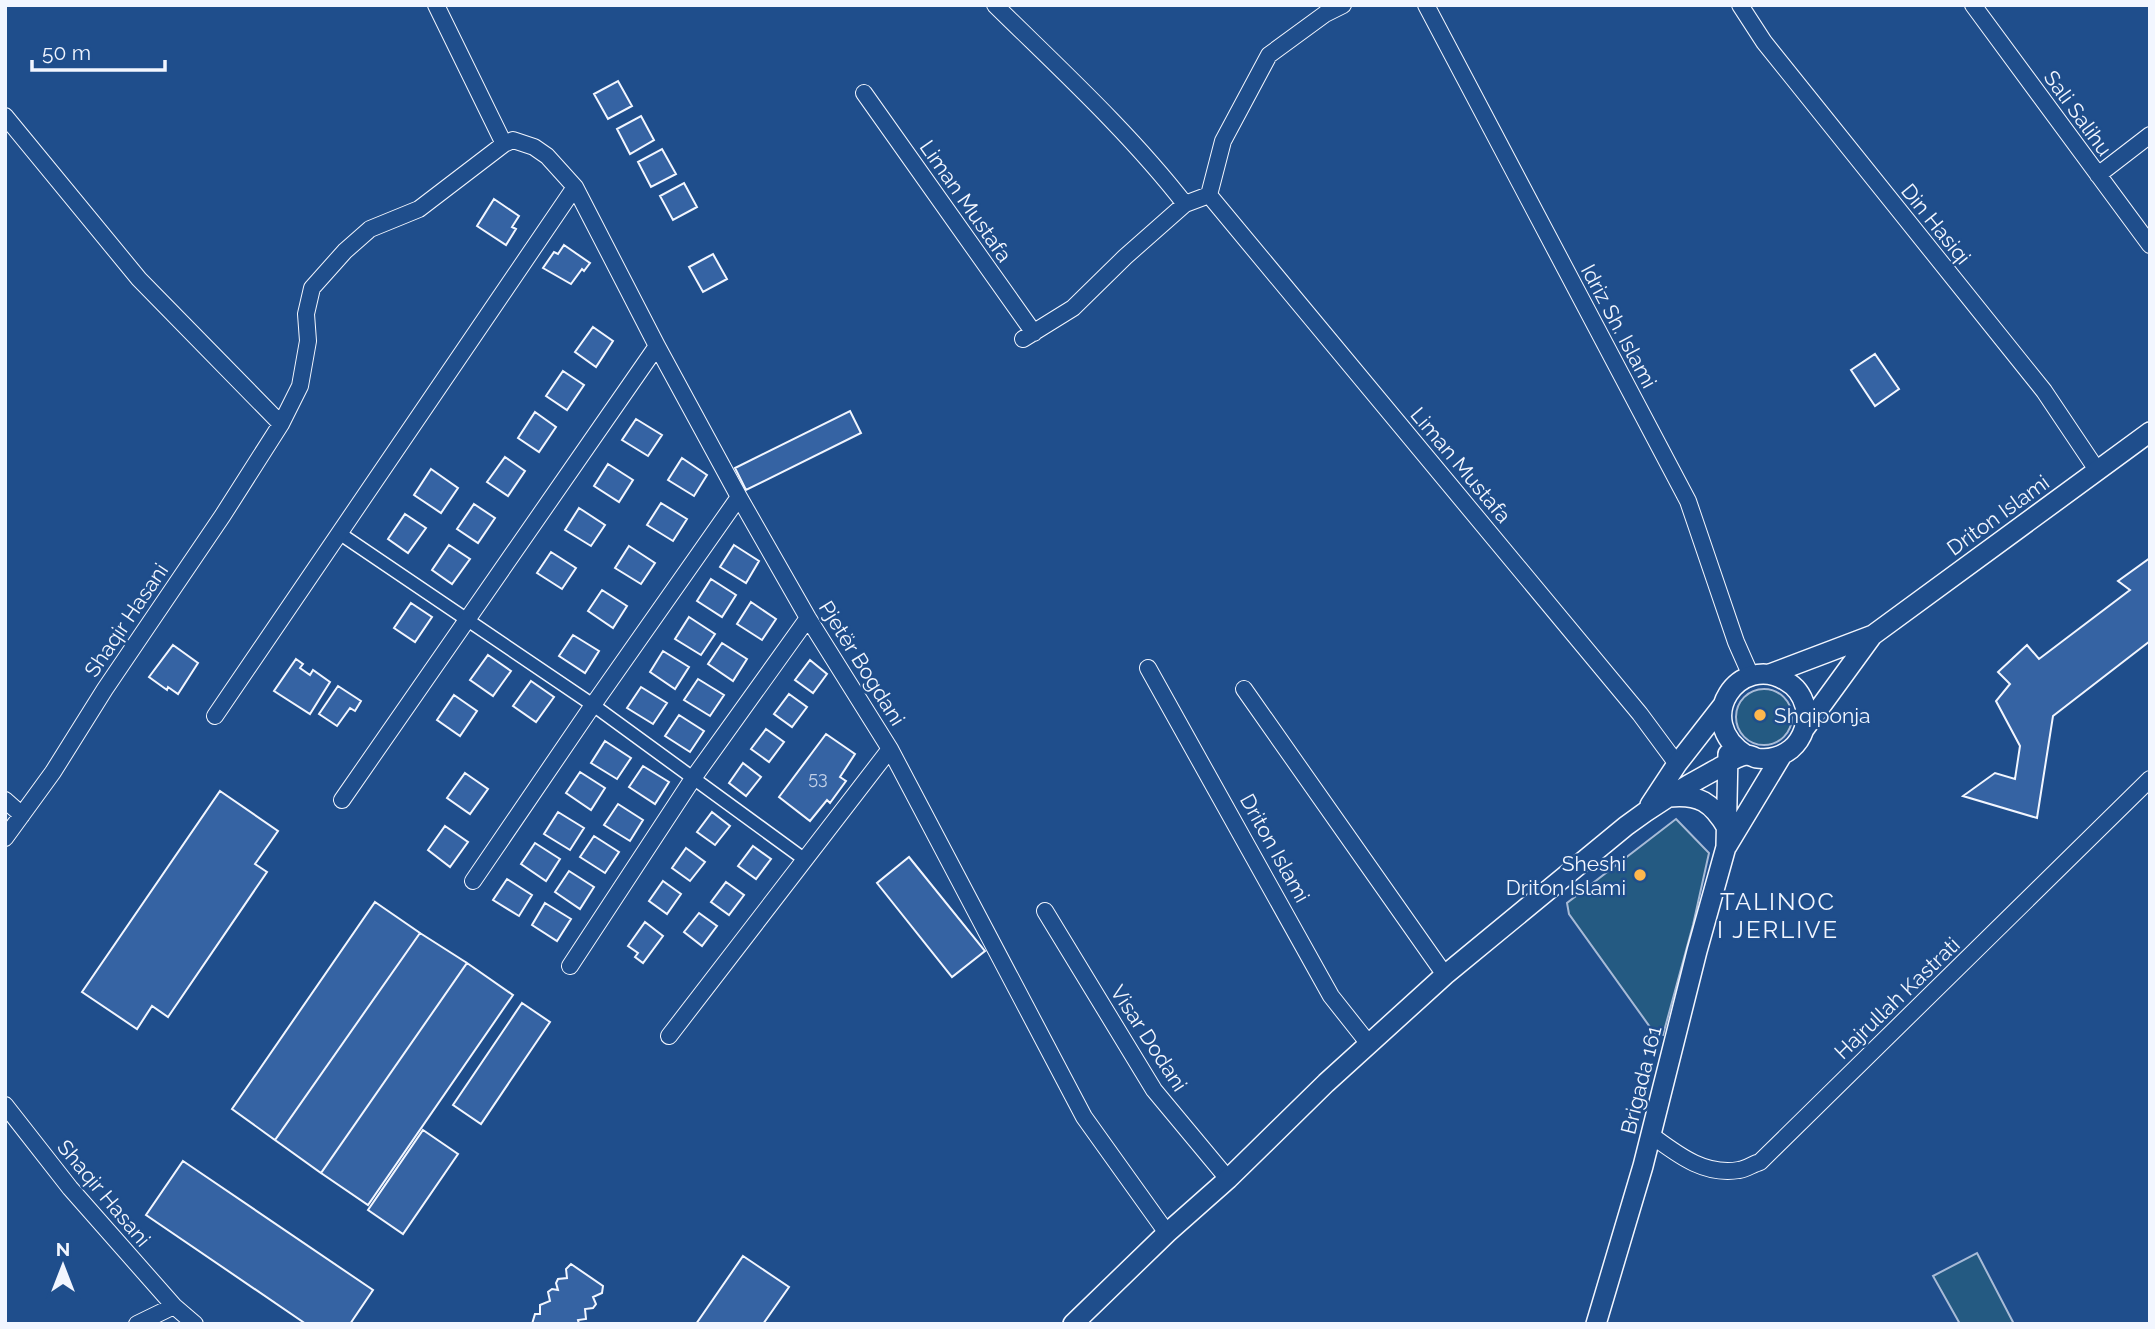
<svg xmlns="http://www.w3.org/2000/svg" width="2155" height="1329" viewBox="0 0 2155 1329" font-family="Raleway,sans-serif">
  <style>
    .green { fill: #245a82; stroke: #a8bbd7; stroke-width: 2 }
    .building { fill: #3563a3; stroke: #f2f6ff; stroke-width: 2 }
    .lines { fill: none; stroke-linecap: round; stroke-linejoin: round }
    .pedestrian-casing { stroke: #f2f6ff; stroke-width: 15 }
    .minor-casing { stroke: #f2f6ff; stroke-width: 18 }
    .tertiary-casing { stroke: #f2f6ff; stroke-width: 22 }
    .pedestrian { stroke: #1f4e8c; stroke-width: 12 }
    .minor { stroke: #1f4e8c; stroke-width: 16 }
    .tertiary { stroke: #1f4e8c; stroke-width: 19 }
    .poi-dot { fill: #ffb74d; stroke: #1f4e8c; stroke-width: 2.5 }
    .labels { text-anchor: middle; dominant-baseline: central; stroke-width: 5; stroke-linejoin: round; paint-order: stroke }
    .number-label { font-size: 18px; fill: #c3d1e8 }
    .street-label { font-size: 21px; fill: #f2f6ff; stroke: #1f4e8c }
    .poi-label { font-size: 21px; fill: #f2f6ff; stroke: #1f4e8c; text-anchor: start }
    .quarter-label { font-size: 24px; letter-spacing: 2px; fill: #f2f6ff; stroke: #1f4e8c }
  </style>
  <rect width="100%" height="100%" fill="#1f4e8c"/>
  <path class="green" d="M1736 717a28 28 0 1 1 56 0a28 28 0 1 1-56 0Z
    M 1676,819 L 1709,853 L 1693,925 L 1663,1035 L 1655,1034 L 1569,914 L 1567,903 Z
    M 1977,1253 L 2014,1324 L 1960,1324 L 1933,1276 Z"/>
  <path class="building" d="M 618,81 L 632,106 L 608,119 L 594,94 Z
    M 641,116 L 654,140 L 630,154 L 617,129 Z
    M 662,149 L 676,174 L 651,187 L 638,162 Z
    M 684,183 L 697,207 L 673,220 L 660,196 Z
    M 494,199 L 519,216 L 512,227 L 516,229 L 506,245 L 477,226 Z
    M 564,245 L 590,263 L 584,271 L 582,269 L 571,284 L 543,268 L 554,252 L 558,254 Z
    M 713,254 L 727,279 L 703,292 L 689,267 Z
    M 593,327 L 613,341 L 596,367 L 575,352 Z
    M 1875,354 L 1899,389 L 1875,406 L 1851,370 Z
    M 563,371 L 584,385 L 567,410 L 546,396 Z
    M 850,411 L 861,433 L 746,490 L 735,468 Z
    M 535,412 L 556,427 L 539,452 L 518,438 Z
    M 636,419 L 662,435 L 648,456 L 622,440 Z
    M 505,457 L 525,471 L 508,496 L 487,482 Z
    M 682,458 L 707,475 L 694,496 L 668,480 Z
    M 608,464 L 633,480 L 619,502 L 594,486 Z
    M 431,469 L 458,488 L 441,513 L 414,495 Z
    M 661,503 L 687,519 L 673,541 L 647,525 Z
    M 474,504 L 495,518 L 478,543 L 457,529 Z
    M 579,508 L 605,525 L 591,546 L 565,530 Z
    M 405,514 L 426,528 L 408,553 L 388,539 Z
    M 449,545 L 470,559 L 452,584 L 432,570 Z
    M 734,545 L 759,561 L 746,583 L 720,567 Z
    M 629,546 L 655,563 L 641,584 L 615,568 Z
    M 551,552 L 576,568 L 562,589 L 537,573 Z
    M 2150,558 L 2150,641 L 2053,716 L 2037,818 L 1963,796 L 1995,773 L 2015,779 L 2020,746 L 1996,701 L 2010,684 L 1998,672 L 2027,645 L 2039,659 L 2130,590 L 2118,581 Z
    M 711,579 L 736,595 L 722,617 L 697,601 Z
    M 602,590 L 627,606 L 613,628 L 588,611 Z
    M 751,602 L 776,619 L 762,640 L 737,624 Z
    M 411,603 L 432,617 L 415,642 L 394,628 Z
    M 689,617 L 715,634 L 701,655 L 675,639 Z
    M 573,635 L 599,651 L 585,673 L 559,656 Z
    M 722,643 L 747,659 L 733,681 L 708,664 Z
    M 173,645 L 198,663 L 178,694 L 168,687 L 167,690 L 149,677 Z
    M 663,651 L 689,667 L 675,689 L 650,672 Z
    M 488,655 L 511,671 L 493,696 L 470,680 Z
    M 296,659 L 303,664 L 300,668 L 310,675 L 313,670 L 330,682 L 310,714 L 274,691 Z
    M 810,660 L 827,674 L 813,693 L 795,680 Z
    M 698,679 L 724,695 L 710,716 L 684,700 Z
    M 531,681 L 554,697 L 536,722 L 513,706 Z
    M 338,686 L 361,701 L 355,711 L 350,708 L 337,726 L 319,714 Z
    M 641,687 L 667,703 L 653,724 L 627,708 Z
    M 789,694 L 807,707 L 792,727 L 774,714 Z
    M 454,695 L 477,711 L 460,736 L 437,720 Z
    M 679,715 L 704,731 L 690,752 L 665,736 Z
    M 766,729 L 784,742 L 769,762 L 751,749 Z
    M 826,734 L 855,754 L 840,777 L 846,781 L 830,803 L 827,800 L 810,821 L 779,797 Z
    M 605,741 L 631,758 L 617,779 L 591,763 Z
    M 743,763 L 761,777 L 746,796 L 729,783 Z
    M 643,766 L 669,782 L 655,804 L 629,787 Z
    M 580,772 L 605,788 L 591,810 L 566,793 Z
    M 465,773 L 488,789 L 470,814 L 447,798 Z
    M 220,791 L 278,831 L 255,864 L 267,872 L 168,1017 L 152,1006 L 137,1029 L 82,992 Z
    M 618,804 L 643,820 L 630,841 L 604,825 Z
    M 558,812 L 584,828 L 570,850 L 544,834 Z
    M 712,812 L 730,826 L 715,845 L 697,832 Z
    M 445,826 L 468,842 L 450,867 L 428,850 Z
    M 594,836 L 619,852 L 605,873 L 580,857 Z
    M 535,843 L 560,859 L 546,881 L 521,864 Z
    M 753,846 L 771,859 L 756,879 L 738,866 Z
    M 686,848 L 705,862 L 690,881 L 672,868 Z
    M 909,857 L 985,951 L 952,977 L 877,883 Z
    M 569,871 L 594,887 L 580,909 L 555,892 Z
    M 507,879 L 532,895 L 519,916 L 493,900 Z
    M 663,881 L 681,894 L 667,914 L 649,901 Z
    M 726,882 L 744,895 L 729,915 L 711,902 Z
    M 375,902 L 420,933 L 275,1140 L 232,1109 Z
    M 545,903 L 571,919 L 557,941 L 532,925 Z
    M 699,913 L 717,926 L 702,946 L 684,932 Z
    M 645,922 L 663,936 L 643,963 L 635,957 L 638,953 L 628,946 Z
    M 420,933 L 467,963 L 321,1173 L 275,1140 Z
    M 467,963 L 513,995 L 368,1205 L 321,1173 Z
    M 522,1003 L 550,1022 L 481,1124 L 453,1105 Z
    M 423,1130 L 458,1154 L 403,1234 L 368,1210 Z
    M 183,1161 L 373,1290 L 350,1324 L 306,1324 L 146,1215 Z
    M 743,1256 L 789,1287 L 763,1324 L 696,1324 Z
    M 571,1264 L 603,1286 L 602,1293 L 593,1297 L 596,1304 L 593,1308 L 585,1309 L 586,1319 L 578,1320 L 579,1324 L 532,1324 L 535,1314 L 540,1314 L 540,1305 L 550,1301 L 548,1292 L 552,1289 L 558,1290 L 556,1283 L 558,1279 L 567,1278 L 566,1269 Z"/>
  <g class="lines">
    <defs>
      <path id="pedestrian" d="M 339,533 L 593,705 L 804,859"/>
      <path id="minor" d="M 436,5 L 504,144
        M 995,5 C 1060,69 1129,132 1185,204
        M 1343,5 L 1325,14 L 1269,55 L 1223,141 L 1209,195 L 1640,714 L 1677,764
        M 1426,5 L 1688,501 L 1736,642 L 1751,676
        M 1740,5 L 1764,42 L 2044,391 L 2097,470
        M 1973,5 L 2150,245
        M 864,93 L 1034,333
        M 5,116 L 139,279 L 281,424
        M 2098,175 L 2150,135
        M 1023,339 L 1073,308 L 1125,257 L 1185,204 L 1209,195
        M 1148,668 L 1331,996 L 1369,1044
        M 1244,689 L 1445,975
        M 215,716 L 575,187
        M 5,800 L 22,815
        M 342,800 L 657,346
        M 5,838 L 53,772 L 105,689 L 223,515 L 281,424 L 300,386 L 308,341 L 306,314 L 312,288 L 345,251 L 370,229 L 419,209 L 504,144 L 513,140 L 534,147 L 547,156 L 575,187 L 657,346 L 739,497 L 808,618 L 890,749 L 1084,1117 L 1167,1233
        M 473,881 L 593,705 L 739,497
        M 1045,911 L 1154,1090 L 1228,1179
        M 570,966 L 694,777 L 808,618
        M 669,1036 L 890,749
        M 5,1105 L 70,1188 L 174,1306 L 195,1324
        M 1651,1135 C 1677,1154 1704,1176 1739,1170 C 1746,1169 1753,1164 1760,1162 L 2150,779
        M 137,1324 L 174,1306"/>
      <path id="tertiary" d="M 1770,674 L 1873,635 L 2150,432
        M 1805,728 L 1872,636
        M 1669,797 C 1699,794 1712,802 1727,828
        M 1650,805 L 1677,764 L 1723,705
        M 1727,846 L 1782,755
        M 1073,1324 L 1167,1233 L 1228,1179 L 1326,1083 L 1445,975 L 1626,826 C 1655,804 1685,786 1717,769 C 1725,765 1736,756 1746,755 C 1748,755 1754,757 1756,758 C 1768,760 1781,757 1791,749 C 1803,739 1809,721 1805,706 C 1802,695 1795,686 1786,681 C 1740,652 1691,720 1746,755
        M 1596,1324 L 1643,1166 L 1697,951 L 1726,847 L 1728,754"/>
    </defs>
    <use href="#pedestrian" class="pedestrian-casing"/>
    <use href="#minor" class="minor-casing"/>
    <use href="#tertiary" class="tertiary-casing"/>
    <use href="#pedestrian" class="pedestrian"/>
    <use href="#minor" class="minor"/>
    <use href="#tertiary" class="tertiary"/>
  </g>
  <g class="poi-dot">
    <circle cx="1760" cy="715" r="7"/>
    <circle cx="1640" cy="875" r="7"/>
  </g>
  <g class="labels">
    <g class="number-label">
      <text x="818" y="777">53</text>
    </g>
    <g class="street-label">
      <text transform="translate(2078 113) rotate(54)">Sali Salihu</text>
      <text transform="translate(966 201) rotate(55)">Liman Mustafa</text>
      <text transform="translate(1936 224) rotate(51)">Din Hasiqi</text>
      <text transform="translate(1619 326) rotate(62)">Idriz Sh. Islami</text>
      <text transform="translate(1461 465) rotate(50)">Liman Mustafa</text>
      <text transform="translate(1998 515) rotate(-36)">Driton Islami</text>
      <text transform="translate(126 620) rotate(-56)">Shaqir Hasani</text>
      <text transform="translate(862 663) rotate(58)">Pjetër Bogdani</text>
      <text transform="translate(1275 848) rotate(61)">Driton Islami</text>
      <text transform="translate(1897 998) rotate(-44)">Hajrullah Kastrati</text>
      <text transform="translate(1149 1038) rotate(57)">Visar Dodani</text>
      <text transform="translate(1641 1080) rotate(-76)">Brigada 161</text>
      <text transform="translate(104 1193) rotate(50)">Shaqir Hasani</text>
    </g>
    <g class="poi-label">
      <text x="1774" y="715">Shqiponja</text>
      <text x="1626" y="863" text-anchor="end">Sheshi<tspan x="1626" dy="24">Driton Islami</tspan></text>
    </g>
    <g class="quarter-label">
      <text x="1778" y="901">TALINOC<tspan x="1778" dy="28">I JERLIVE</tspan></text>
    </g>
  </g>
  <rect width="2155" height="1329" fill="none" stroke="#f2f6ff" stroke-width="14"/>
  <g transform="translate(63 1266)" stroke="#1f4e8c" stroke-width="5" paint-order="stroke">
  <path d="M0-5L12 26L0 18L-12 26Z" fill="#f2f6ff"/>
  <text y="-10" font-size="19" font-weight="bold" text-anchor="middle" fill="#f2f6ff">N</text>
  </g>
  <path d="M32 60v10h133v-10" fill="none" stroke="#f2f6ff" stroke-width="3.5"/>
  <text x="42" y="60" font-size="21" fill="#f2f6ff" stroke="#1f4e8c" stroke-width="5" paint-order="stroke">50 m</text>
</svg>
